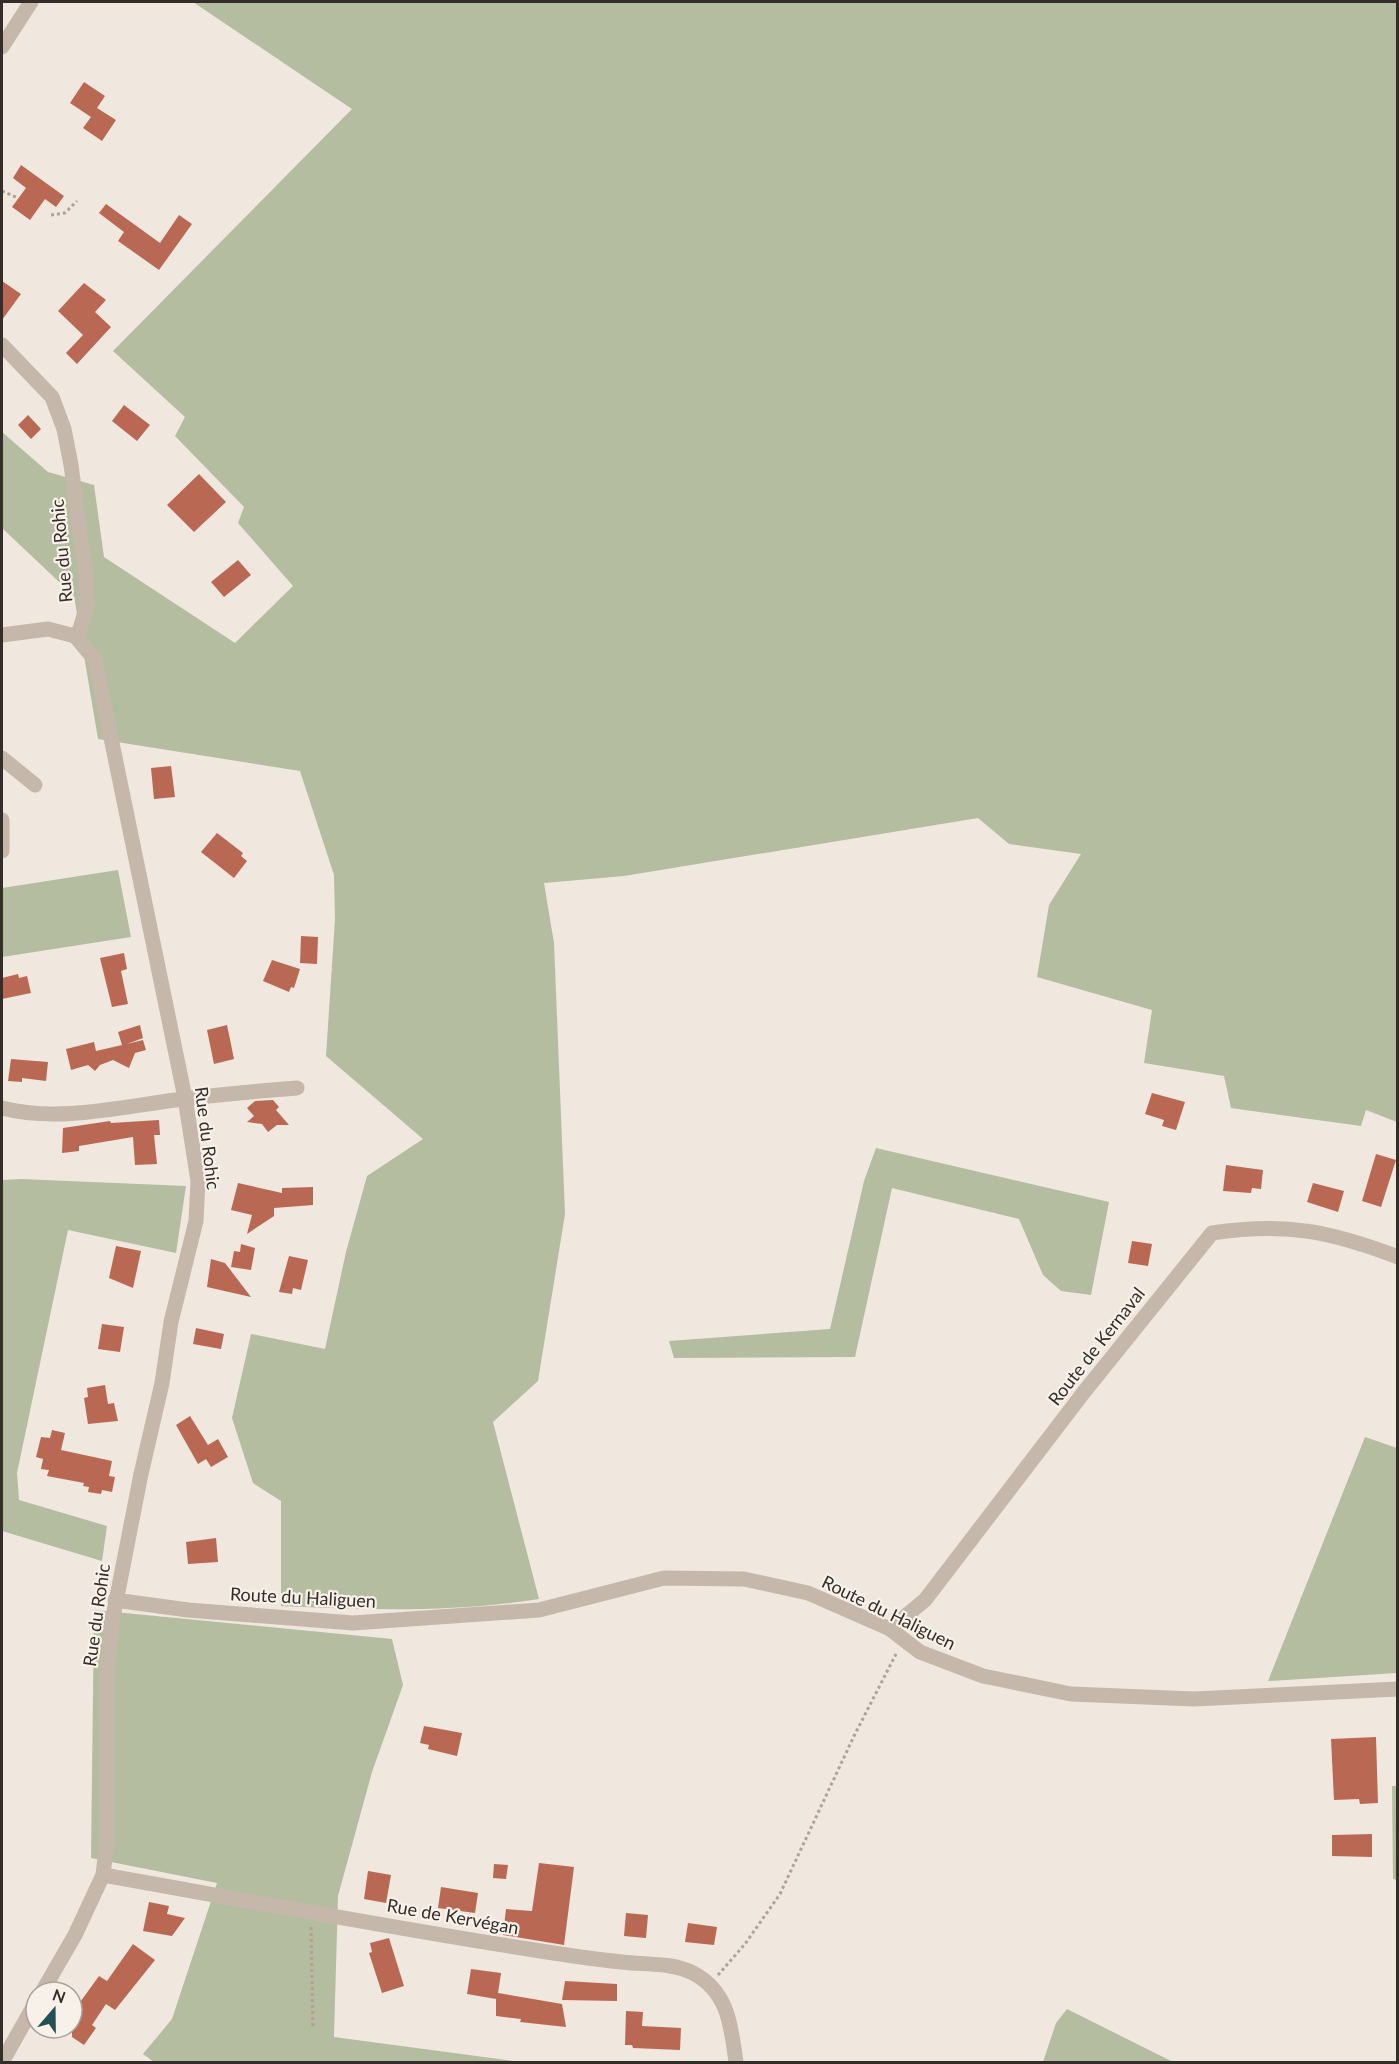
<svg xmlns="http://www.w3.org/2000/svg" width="1399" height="2064" viewBox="0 0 1399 2064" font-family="Lato,sans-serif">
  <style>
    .green { fill: #b4bd9f }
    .building { fill: #b96953 }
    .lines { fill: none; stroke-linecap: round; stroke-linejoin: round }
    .path { stroke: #b2a195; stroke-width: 3; stroke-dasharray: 3 3; stroke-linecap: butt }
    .minor { stroke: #c6b7ab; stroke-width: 15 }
    .labels { text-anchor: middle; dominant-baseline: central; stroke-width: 4.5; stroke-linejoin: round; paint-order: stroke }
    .street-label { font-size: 18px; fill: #352d29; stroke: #f8f1ea }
  </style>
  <rect width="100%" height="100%" fill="#f0e7de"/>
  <path class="green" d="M 193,2 L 1397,2 L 1397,1122 L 1366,1110 L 1361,1126 L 1231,1108 L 1224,1076 L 1144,1063 L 1152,1010 L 1037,977 L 1049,905 L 1081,854 L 1009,844 L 978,818 L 624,876 L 544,883 L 554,943 L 565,1214 L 538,1381 L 493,1422 L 539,1599 C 453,1613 368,1610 281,1606 L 281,1501 L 253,1483 L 232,1418 L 251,1334 L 325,1349 L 346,1252 L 367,1176 L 423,1139 L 326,1056 L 335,919 L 334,875 L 300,771 L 98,739 L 74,596 L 2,528 L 2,432 L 48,472 L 94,485 L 104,557 L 235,643 L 293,586 L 238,523 L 244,507 L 175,436 L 185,417 L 113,351 L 352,109 Z
    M 118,870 L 131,937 L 2,957 L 2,888 Z
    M 876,1148 L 1109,1202 L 1091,1295 L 1061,1291 L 1043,1275 L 1019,1219 L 892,1188 L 855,1357 L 674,1358 L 669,1341 L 830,1329 L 864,1181 Z
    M 21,1179 L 186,1186 L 176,1253 L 68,1230 L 17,1473 L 19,1500 L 107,1526 L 102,1561 L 2,1531 L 2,1180 Z
    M 1365,1437 L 1397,1448 L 1397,1673 L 1268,1681 Z
    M 94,1610 L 392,1639 L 403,1685 L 372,1772 L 338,1896 L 334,2037 L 521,2062 L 154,2062 L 143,2054 L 172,2019 L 217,1883 L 91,1858 Z
    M 1392,1786 L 1397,1786 L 1397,1880 L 1393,1879 Z
    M 1067,2009 L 1173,2062 L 1043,2062 L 1056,2023 Z"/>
  <path class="building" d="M 84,82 L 105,96 L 97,108 L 116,120 L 102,141 L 83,128 L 91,117 L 70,103 Z
    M 21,165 L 64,196 L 56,207 L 45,199 L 30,220 L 12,207 L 26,188 L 13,178 Z
    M 106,204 L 160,243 L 179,215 L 192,224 L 159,270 L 118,241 L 124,232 L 99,213 Z
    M 2,281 L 21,294 L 2,320 Z
    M 84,283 L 106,300 L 95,312 L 111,327 L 77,364 L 66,353 L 83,335 L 58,311 Z
    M 124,405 L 150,425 L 137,441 L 112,421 Z
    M 28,415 L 41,429 L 31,439 L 18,425 Z
    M 199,474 L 226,502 L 194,532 L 167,505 Z
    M 238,560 L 251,575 L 224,597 L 211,582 Z
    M 171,766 L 175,797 L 154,799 L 151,768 Z
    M 217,833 L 243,853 L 241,856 L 247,861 L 234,878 L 201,852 Z
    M 301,936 L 318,937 L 317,964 L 300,963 Z
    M 124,953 L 127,969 L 121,971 L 128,1004 L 112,1007 L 100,958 Z
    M 272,960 L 300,969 L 294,988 L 291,987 L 289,992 L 263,981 Z
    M 18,974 L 19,978 L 27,976 L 31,993 L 2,999 L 2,978 Z
    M 140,1025 L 143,1038 L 127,1044 L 143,1040 L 146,1050 L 135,1053 L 129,1068 L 113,1060 L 100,1065 L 95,1071 L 88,1065 L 71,1070 L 66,1049 L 94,1042 L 96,1051 L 122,1045 L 118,1032 Z
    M 227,1025 L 234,1059 L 214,1064 L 207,1030 Z
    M 11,1059 L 48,1062 L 46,1081 L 22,1078 L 22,1082 L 8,1081 Z
    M 1152,1093 L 1185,1102 L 1176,1130 L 1162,1126 L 1164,1120 L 1145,1114 Z
    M 273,1100 L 279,1107 L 276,1110 L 289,1125 L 277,1125 L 268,1132 L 262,1124 L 247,1122 L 254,1116 L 247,1108 L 255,1101 Z
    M 159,1120 L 160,1135 L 154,1135 L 157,1164 L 135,1165 L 133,1137 L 79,1146 L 79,1151 L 62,1153 L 63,1128 L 110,1121 L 111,1123 Z
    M 1376,1154 L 1396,1160 L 1381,1207 L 1362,1201 Z
    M 1226,1165 L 1263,1170 L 1261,1189 L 1252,1188 L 1251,1193 L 1223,1191 Z
    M 238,1183 L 282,1193 L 282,1188 L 313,1187 L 313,1205 L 274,1208 L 274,1216 L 247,1234 L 252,1215 L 231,1210 Z
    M 1313,1183 L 1344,1191 L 1338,1212 L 1307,1202 Z
    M 1132,1241 L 1152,1244 L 1148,1266 L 1128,1263 Z
    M 241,1244 L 255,1248 L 251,1270 L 231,1267 L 234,1251 L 240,1252 Z
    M 116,1246 L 141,1251 L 133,1288 L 109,1278 Z
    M 289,1256 L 308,1260 L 301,1290 L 293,1288 L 292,1294 L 279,1292 Z
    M 211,1259 L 225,1263 L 251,1297 L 207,1287 Z
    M 102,1324 L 124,1327 L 120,1352 L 98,1349 Z
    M 196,1328 L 224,1334 L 221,1349 L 193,1344 Z
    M 105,1385 L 108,1404 L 114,1403 L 118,1421 L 88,1424 L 84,1398 L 88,1397 L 87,1388 Z
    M 190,1416 L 208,1445 L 218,1439 L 228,1457 L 211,1467 L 206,1459 L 198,1464 L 176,1425 Z
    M 52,1430 L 65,1433 L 61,1450 L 112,1461 L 109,1476 L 115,1477 L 112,1492 L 102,1490 L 101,1494 L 88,1492 L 89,1487 L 83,1486 L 84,1483 L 47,1476 L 49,1470 L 41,1469 L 43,1459 L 36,1457 L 41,1437 L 50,1438 Z
    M 216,1538 L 218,1562 L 188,1564 L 186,1542 Z
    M 424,1726 L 462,1733 L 457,1756 L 428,1749 L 429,1745 L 420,1743 Z
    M 1376,1737 L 1378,1803 L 1360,1804 L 1359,1799 L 1334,1800 L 1331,1739 Z
    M 1372,1834 L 1372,1857 L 1332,1856 L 1332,1835 Z
    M 539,1863 L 574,1867 L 564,1945 L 503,1935 L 506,1909 L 532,1911 Z
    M 494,1864 L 508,1865 L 506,1879 L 493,1878 Z
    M 368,1871 L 391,1875 L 386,1903 L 364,1899 Z
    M 441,1887 L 478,1893 L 475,1913 L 438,1908 Z
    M 149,1902 L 169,1906 L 167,1914 L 185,1918 L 172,1936 L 143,1931 Z
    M 626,1913 L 648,1915 L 646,1938 L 624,1936 Z
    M 688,1923 L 717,1927 L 714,1945 L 685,1942 Z
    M 389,1938 L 404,1986 L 382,1993 L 369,1953 L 372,1952 L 370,1943 Z
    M 133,1944 L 155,1960 L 115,2010 L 106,2004 L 92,2025 L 96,2028 L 84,2045 L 72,2037 L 72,2001 L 78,2005 L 99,1976 L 107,1981 Z
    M 471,1969 L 501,1973 L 498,1993 L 562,2004 L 566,2027 L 520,2022 L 521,2019 L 496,2016 L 496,1999 L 467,1994 Z
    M 565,1981 L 617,1984 L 617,2001 L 562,2000 Z
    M 626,2011 L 643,2012 L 642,2026 L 681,2028 L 680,2050 L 633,2048 L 632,2045 L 625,2045 Z"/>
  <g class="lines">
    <path class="path" d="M 2,191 L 18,198
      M 51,215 L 65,213 L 77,201
      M 311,1927 L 313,2028
      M 718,1975 L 745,1944 L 780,1894 L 854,1736 L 896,1654"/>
    <path class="minor" d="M 2,47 L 31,2
      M 2,345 L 52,397 L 64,429 L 71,465 L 86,578 L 87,605 L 80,629 L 75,636 L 95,660 L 185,1098 L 198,1181 L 196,1221 L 171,1322 L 162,1383 L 141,1474 L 113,1617 L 107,1673 L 107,1840 L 103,1875 L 75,1935 L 42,1992
      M 2,635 L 48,629 L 75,636
      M 2,758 L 35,785
      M 2,820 L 2,851
      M 2,1108 C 60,1123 124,1106 183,1099 C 221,1094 259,1091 297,1088
      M 115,1600 L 188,1610 L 353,1623 L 539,1610 L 664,1578 L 744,1579 L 808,1593 L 890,1629 L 920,1652 L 983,1676 L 1071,1694 L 1194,1699 L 1398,1689
      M 890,1629 L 925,1600 L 1084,1392 L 1212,1233 C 1285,1222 1330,1231 1398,1257
      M 103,1875 C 244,1900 386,1927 528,1949 C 559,1954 590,1959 622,1962 C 646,1965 671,1962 693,1973 C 729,1992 731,2027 736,2062
      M 2,2062 L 36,2002"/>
  </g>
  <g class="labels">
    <g class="street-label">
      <text transform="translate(61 551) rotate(-95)">Rue du Rohic</text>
      <text transform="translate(208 1138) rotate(83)">Rue du Rohic</text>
      <text transform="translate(1096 1346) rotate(-52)">Route de Kernaval</text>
      <text transform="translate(303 1597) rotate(3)">Route du Haliguen</text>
      <text transform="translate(889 1612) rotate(26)">Route du Haliguen</text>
      <text transform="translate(96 1615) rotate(-82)">Rue du Rohic</text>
      <text transform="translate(453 1916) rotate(10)">Rue de Kervégan</text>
    </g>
  </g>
  <rect width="1399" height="2064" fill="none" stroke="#352d29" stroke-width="6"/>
  <g transform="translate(54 2010) rotate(20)"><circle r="28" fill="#f8f1ea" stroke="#aaa39d" stroke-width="1.5"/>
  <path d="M0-4.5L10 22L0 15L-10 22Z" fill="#235052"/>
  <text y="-9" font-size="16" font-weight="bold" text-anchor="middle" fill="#352d29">N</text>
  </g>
</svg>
